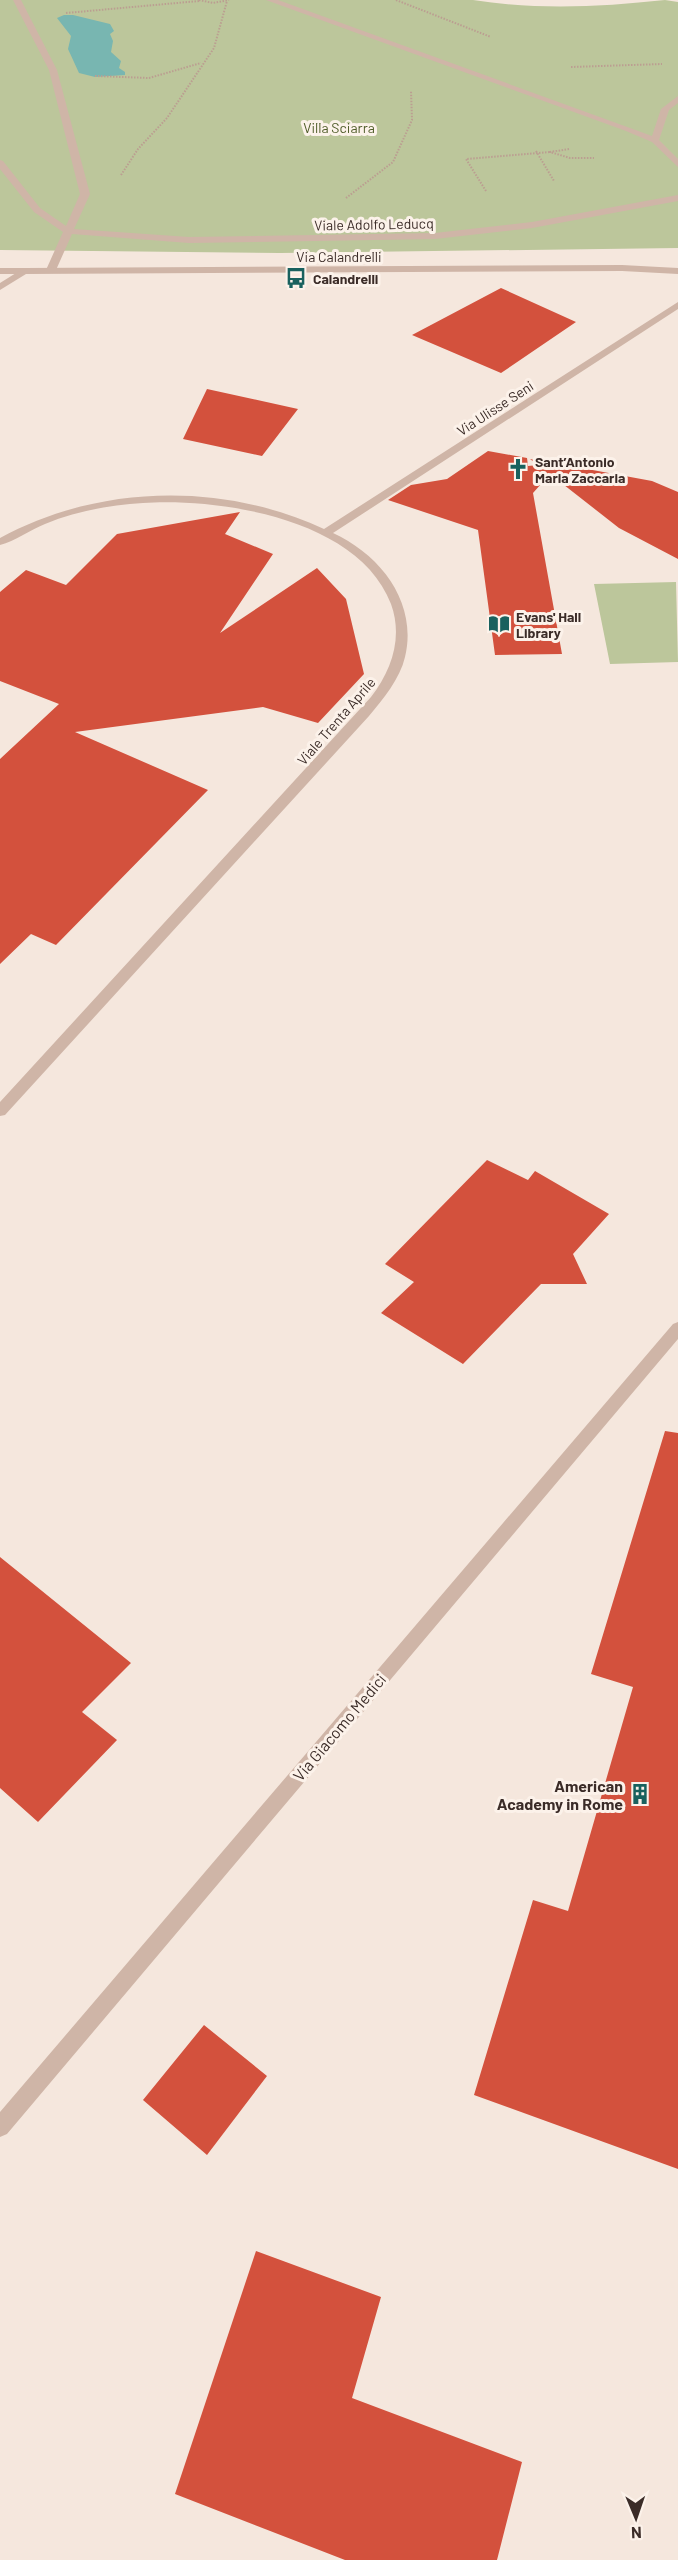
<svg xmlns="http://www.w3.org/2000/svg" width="678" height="2560" viewBox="0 0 678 2560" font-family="Barlow,sans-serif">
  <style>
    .green { fill: #bcc69b }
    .water { fill: #78b6b1 }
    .building { fill: #d3513d }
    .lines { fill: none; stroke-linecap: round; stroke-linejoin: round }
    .path { stroke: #bb9e91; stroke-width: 2; stroke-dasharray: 1.5 1.5; stroke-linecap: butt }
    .pedestrian { fill: #cfb5a7; fill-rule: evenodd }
    .minor { fill: #cfb5a7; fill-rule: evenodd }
    .tertiary { fill: #cfb5a7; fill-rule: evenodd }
    .labels { text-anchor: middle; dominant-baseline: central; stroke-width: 6; stroke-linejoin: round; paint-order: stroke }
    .far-park-label { font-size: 14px; fill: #4f5c29; stroke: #fcf2ea }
    .far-street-label { font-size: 14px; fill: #3b2c28; stroke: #fcf2ea }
    .far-poi-label { font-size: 14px; font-weight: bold; fill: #3b2c28; stroke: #fcf2ea; text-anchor: start }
    .street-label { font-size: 16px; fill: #3b2c28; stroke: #fcf2ea }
    .poi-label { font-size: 16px; font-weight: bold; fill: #3b2c28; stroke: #fcf2ea; text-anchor: end }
  </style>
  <rect width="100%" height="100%" fill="#f5e7dd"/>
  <path class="green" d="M 0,0 L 473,0 C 537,10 600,7 665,0 L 678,2 L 678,248 L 280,253 L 0,250 Z
    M 676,582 L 678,662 L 610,664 L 594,584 Z"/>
  <path class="water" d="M 64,15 L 73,15 L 110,24 L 114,31 L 110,34 L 113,41 L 111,52 L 121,61 L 119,68 L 125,72 L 125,75 L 95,77 L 79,73 L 68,49 L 71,36 L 57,18 Z"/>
  <path class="building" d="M 501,288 L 576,322 L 501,373 L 412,335 Z
    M 207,389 L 298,409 L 262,456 L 183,439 Z
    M 488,451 L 527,458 L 528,466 L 538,465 L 530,459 L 551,463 L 563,461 L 560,464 L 652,481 L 678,492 L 678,559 L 619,528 L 550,474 L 533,493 L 562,654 L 495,655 L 478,530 L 388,500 L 411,485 L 447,479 Z
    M 240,512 L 225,534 L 273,554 L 220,633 L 317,568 L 346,599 L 364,674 L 318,723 L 263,707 L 75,732 L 208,790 L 56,945 L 31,934 L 0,964 L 0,759 L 59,704 L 0,681 L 0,592 L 26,570 L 66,585 L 117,534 Z
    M 487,1160 L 528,1180 L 535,1171 L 609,1214 L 573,1254 L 587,1284 L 541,1284 L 463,1364 L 381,1313 L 414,1282 L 385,1264 Z
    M 665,1431 L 678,1433 L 678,2169 L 474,2095 L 533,1900 L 568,1911 L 633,1687 L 591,1674 Z
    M 0,1557 L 131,1663 L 82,1712 L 117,1740 L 38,1822 L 0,1788 Z
    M 204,2025 L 267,2076 L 207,2155 L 143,2100 Z
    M 256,2251 L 381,2297 L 352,2398 L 522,2462 L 497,2560 L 345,2560 L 175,2494 Z"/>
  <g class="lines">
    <path class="path" d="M 199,0 L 213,3 L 229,0
      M 396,0 L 491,37
      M 66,13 L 199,1
      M 571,67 L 662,64
      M 95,76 L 149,78 L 201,63
      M 569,149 L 550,152 L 570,158 L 594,158
      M 536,151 L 554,181
      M 121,175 L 138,149 L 167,118 L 214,48 L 227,1
      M 486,191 L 466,159 L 550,152
      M 346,198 L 393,162 L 412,120 L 411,91"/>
    <path class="pedestrian" d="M 13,0 L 21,0 L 57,70 L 90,194 L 74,229 L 189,237 L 435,233 L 532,222 L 678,195 L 678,201 L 532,228 L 435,239 L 189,243 L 72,234 L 56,270 L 48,272 L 46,270 L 63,232 L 34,212 L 0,169 L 0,160 L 3,161 L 40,208 L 66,226 L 80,194 L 49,70 Z
      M 266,0 L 278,0 L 652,136 L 661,109 L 678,96 L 678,103 L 669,110 L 659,140 L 678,159 L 678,167 L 652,142 L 626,131 Z"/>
    <path class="minor" d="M 0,268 L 24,268 L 29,271 L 24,274 L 0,274 Z
      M 678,302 L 678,309 L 333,533 C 381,555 418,603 405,657 C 400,679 383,699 369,716 L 5,1115 L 0,1116 L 0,1102 L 371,697 C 392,670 403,637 391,604 C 359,519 222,498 143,503 C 110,505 76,511 45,524 C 30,530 15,541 0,545 L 0,538 C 99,484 223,482 324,529 Z
      M 678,1322 L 678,1339 L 7,2134 L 0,2137 L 0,2112 L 673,1324 Z"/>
    <path class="tertiary" d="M 622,265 L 678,268 L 678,274 L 622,271 L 26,274 L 0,290 L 0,283 L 24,268 Z"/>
  </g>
  <defs>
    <symbol id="bus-bare" viewBox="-9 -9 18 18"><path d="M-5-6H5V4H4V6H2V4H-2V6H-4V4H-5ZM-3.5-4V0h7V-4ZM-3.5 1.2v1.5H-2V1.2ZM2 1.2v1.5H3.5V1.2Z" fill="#19615e" stroke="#fcf2ea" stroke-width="2.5" paint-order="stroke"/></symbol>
    <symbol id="church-bare" viewBox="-9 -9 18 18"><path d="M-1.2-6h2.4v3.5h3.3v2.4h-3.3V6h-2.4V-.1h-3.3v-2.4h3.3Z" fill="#19615e" stroke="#fcf2ea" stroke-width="2.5" paint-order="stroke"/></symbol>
    <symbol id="library-bare" viewBox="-9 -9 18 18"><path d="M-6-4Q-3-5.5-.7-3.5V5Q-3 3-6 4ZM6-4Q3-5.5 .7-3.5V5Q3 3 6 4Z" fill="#19615e" stroke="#fcf2ea" stroke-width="2.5" paint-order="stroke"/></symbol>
    <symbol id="building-bare" viewBox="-9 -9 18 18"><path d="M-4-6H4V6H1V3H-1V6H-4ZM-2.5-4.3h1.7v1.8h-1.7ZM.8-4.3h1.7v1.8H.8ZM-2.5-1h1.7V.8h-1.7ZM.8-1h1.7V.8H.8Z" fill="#19615e" stroke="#fcf2ea" stroke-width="2.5" paint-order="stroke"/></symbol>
  </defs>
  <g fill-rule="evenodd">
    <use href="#bus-bare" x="281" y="263" width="30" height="30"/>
    <use href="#church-bare" x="503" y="454" width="30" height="30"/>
    <use href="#library-bare" x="484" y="609" width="30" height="30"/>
    <use href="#building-bare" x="625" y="1779" width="30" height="30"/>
  </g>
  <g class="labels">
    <g class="far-park-label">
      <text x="339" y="127">Villa Sciarra</text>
    </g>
    <g class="far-street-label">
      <text transform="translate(374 224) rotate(-1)">Viale Adolfo Leducq</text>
      <text x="339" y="256">Via Calandrelli</text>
      <text transform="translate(495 408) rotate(-33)">Via Ulisse Seni</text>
      <text transform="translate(336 721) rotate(-49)">Viale Trenta Aprile</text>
    </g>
    <g class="far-poi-label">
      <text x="313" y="278">Calandrelli</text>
      <text x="535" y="461">Sant’Antonio<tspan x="535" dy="16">Maria Zaccaria</tspan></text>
      <text x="516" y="616">Evans' Hall<tspan x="516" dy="16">Library</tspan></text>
    </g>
    <g class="street-label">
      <text transform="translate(339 1727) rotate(-50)">Via Giacomo Medici</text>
    </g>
    <g class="poi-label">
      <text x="623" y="1785">American<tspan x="623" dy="18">Academy in Rome</tspan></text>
    </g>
  </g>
  <g transform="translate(636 2518) rotate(178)" stroke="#fcf2ea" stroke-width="4.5" paint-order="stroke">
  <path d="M0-4.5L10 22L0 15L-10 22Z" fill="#3b2c28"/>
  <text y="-9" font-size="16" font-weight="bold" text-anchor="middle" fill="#3b2c28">N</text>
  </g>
</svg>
